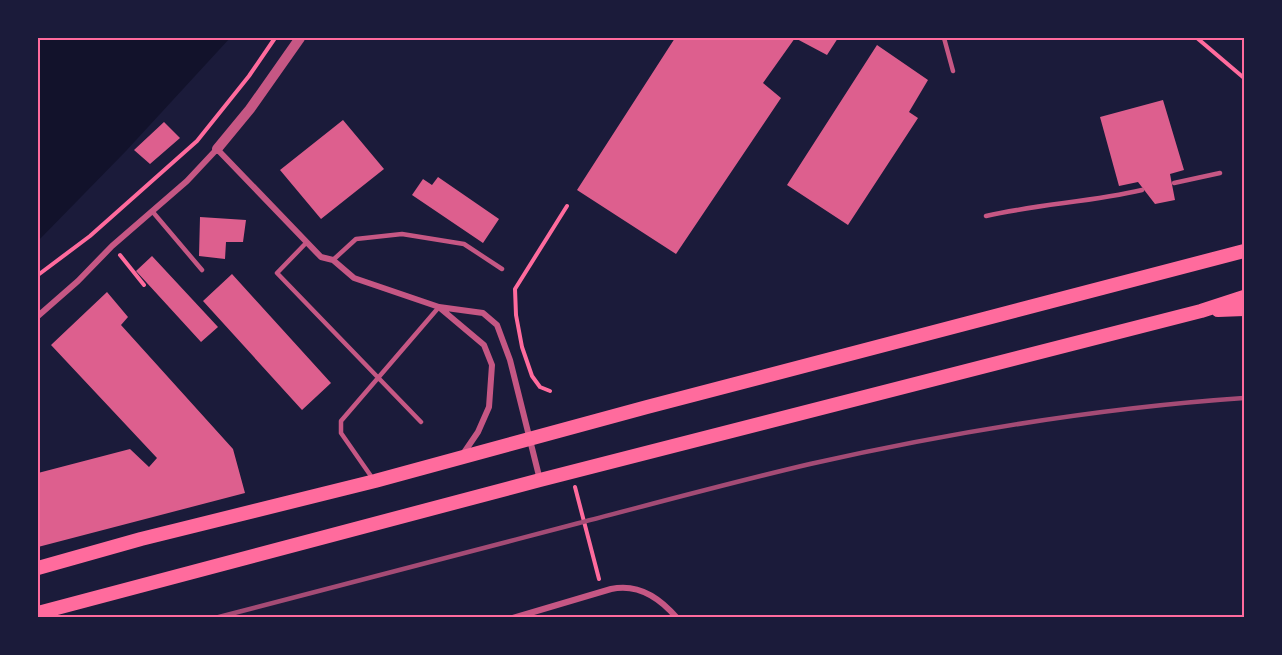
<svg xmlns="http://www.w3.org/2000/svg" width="1282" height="655" viewBox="0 0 1282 655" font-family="'Work Sans',sans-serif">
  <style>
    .water { fill: #12122b }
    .building { fill: #dd5f8e }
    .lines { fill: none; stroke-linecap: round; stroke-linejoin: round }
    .path { stroke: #ff6b9d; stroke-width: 4 }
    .service { stroke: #c65784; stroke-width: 4.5 }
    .minor { stroke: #c65784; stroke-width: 6 }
    .tertiary { stroke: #c65784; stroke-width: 10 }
    .primary { stroke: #ff6b9d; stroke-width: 14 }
    .rail { stroke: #a44b75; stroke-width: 4.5 }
    .neatline { fill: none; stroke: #ff6b9d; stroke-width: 2 }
  </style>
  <rect width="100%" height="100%" fill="#1b1b3a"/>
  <path class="water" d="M 38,38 L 230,38 L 126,151 L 38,241 Z"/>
  <path class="building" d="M 675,38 L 795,38 L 763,83 L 781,98 L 676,254 L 577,190 Z
    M 795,38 L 838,38 L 827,55 Z
    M 877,45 L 928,80 L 909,112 L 918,118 L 848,225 L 787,185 Z
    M 1163,100 L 1184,170 L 1170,174 L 1175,200 L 1155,204 L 1138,182 L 1119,186 L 1100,117 Z
    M 343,120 L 384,169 L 321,219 L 280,170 Z
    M 164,122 L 180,138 L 150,164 L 134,150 Z
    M 438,177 L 499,219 L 483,243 L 412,195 L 423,179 L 432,185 Z
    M 200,217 L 246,220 L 243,242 L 226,242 L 225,259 L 199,256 Z
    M 152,256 L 218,327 L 201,342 L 136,271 Z
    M 232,274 L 331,383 L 302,410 L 203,301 Z
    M 107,292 L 128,317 L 121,325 L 233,449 L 245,493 L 38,547 L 38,473 L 130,449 L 149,467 L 157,458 L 51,345 Z"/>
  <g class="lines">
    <path class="path" d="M 1197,38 L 1244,78
      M 120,255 L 144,285
      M 38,275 L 90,236 L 197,141 L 249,76 L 275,38
      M 550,391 L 540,387 L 532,376 L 522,347 L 516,315 L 515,289 L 567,206
      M 575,487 L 599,579"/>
    <path class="service" d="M 944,38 L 953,71
      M 1174,183 L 1220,173
      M 152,211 L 202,270
      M 986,216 C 1038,204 1091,202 1142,190
      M 306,243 L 277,273 L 421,422
      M 333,260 L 356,239 L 402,234 L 464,244 L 502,269
      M 373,479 L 341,433 L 341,421 L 439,307"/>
    <path class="minor" d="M 440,308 L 484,345 L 492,365 L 489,407 L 478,432 L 463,454
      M 38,316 L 78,281 L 112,246 L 187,181 L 217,149 L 321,257 L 333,260 L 354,278 L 439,307 L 483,313 L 497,325 L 510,360 L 540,480
      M 513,618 L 611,589 C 638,583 660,598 677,618"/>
    <path class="tertiary" d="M 217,149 L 250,109 L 300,38"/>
    <path class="primary" d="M 1218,310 L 1244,309
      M 38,568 L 141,539 L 375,481 L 647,407 L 1244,251
      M 38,613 L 540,480 L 1201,311 L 1244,297"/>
    <path class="rail" d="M 215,618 C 337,586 458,555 579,523 C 656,503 733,482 810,464 C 953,432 1098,408 1244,398"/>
  </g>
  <rect width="1282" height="655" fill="none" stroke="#1b1b3a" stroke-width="78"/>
  <rect x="39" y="39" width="1204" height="577" class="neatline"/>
</svg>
